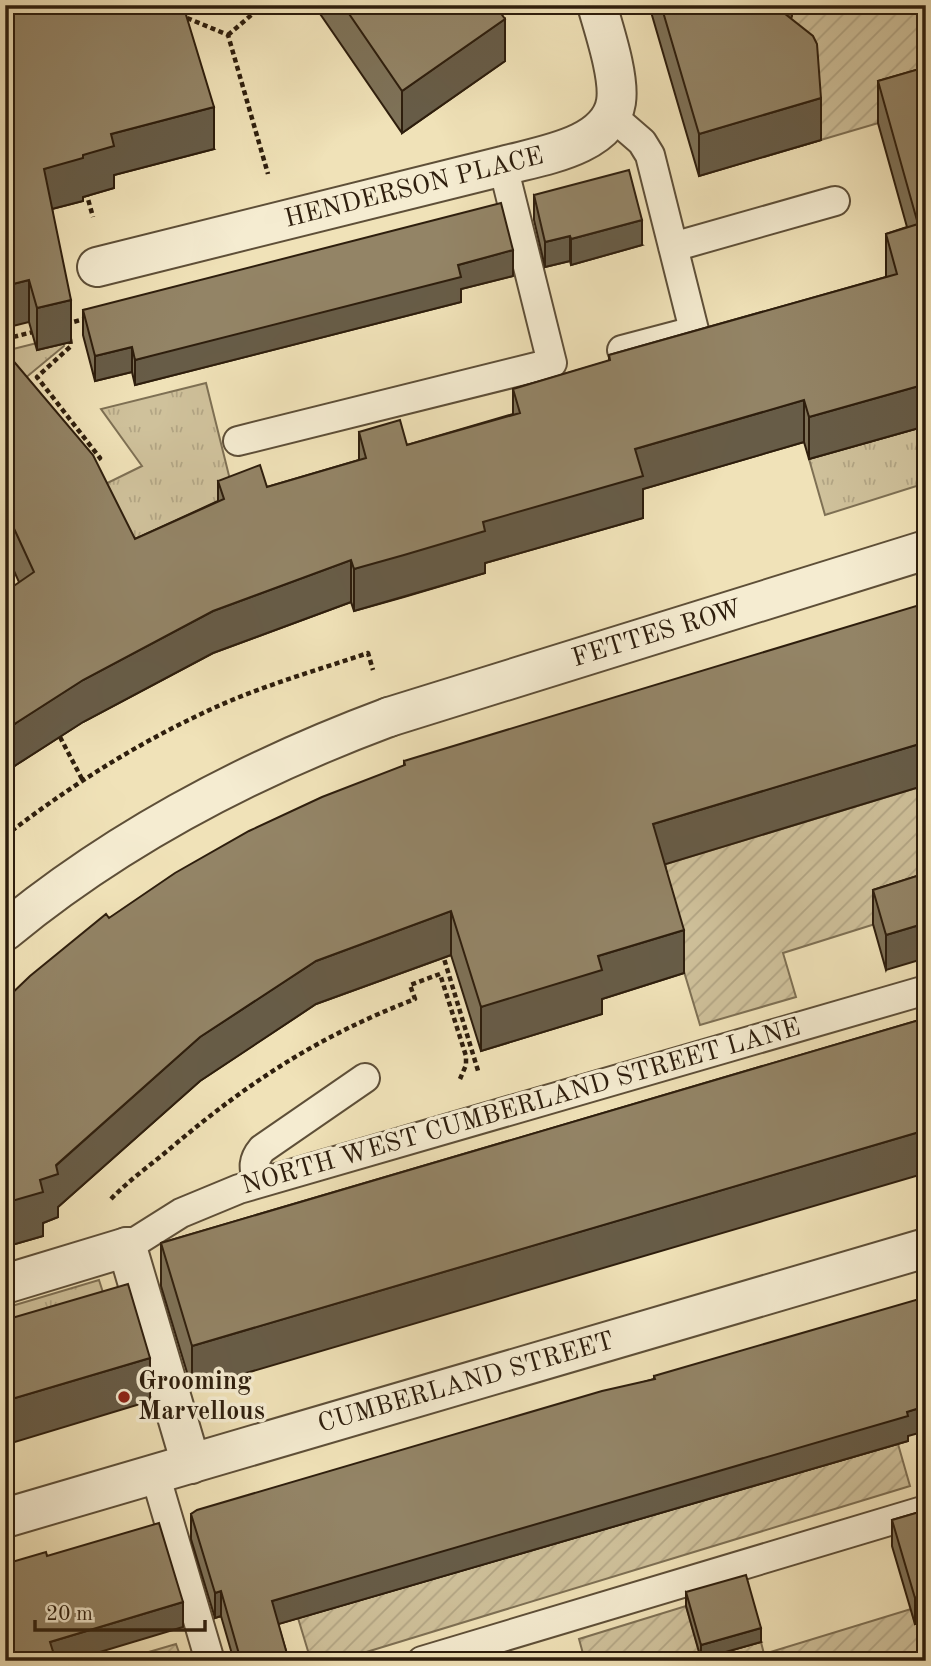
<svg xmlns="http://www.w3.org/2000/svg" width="931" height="1666" viewBox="0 0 931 1666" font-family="'Old Standard TT',serif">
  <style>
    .grass { fill: url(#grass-tufts); stroke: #7e7054; stroke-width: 2 }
    .garden { fill: url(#garden-furrows); stroke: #7e7054; stroke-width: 2 }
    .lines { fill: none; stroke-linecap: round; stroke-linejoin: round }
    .service-casing { stroke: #5e4f38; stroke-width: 32 }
    .pedestrian-casing { stroke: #5e4f38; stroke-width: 42 }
    .minor-casing { stroke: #5e4f38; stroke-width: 42 }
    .path { stroke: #2e1e0d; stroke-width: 4.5; stroke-dasharray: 5 3.5; stroke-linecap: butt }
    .service { stroke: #f5ecd1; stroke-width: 28 }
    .pedestrian { stroke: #f5ecd1; stroke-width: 38 }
    .minor { stroke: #f5ecd1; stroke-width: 38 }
    .wall { fill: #7e7258; stroke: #2e1e0d; stroke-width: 2 }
    .shaded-wall { fill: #675c47; stroke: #2e1e0d; stroke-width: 2 }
    .building { fill: #938466; stroke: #2e1e0d; stroke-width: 2 }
    .poi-dot { fill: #8f2418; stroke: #f5ecd1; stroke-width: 2.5 }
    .labels { text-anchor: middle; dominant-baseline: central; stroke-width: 7; stroke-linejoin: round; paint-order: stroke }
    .street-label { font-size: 26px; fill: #2e1e0d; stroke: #f5ecd1 }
    .poi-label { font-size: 26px; font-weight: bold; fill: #2e1e0d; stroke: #f5ecd1; text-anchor: start }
  </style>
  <defs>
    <pattern id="grass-tufts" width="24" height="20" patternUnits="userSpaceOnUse" patternTransform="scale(1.75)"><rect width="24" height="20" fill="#cfc19b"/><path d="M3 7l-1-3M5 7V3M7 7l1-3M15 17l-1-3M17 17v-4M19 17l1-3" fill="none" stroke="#b2a584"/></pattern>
    <pattern id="garden-furrows" width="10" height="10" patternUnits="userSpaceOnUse" patternTransform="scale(1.75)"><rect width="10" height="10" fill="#cfc19b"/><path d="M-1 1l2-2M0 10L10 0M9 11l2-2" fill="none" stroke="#b2a584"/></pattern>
  </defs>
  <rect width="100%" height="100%" fill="#f0e2b8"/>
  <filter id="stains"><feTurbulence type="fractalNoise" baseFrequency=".00286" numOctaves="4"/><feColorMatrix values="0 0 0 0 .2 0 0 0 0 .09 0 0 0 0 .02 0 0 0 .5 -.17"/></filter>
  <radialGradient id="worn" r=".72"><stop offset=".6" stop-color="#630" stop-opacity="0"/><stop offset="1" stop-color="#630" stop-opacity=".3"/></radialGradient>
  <path class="grass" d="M 61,337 L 64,346 L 6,394 L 5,351 Z
    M 206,383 L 239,516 L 130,586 L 91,491 L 142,466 L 101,409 Z
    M 926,426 L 926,483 L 825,515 L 809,459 Z
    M 99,1280 L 108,1308 L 5,1324 L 5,1308 Z"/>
  <path class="garden" d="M 785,5 L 921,5 L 926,21 L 926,109 L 797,147 L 788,117 Z
    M 926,785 L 926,908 L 783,953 L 796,997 L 700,1025 L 653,868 Z
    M 898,1444 L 910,1486 L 337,1661 L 311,1661 L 298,1618 Z
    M 686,1606 L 701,1658 L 761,1642 L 764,1654 L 911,1609 L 915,1624 L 926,1621 L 926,1661 L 585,1661 L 579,1639 Z
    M 176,1644 L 182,1661 L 118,1661 Z"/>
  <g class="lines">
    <defs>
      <path id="service" d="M 612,116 L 642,142 L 650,155 L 699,350
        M 673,247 L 835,201
        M 622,350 L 694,331
        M 238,441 L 552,363 L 503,166
        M 257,1183 C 254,1168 252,1161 262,1149 L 365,1078
        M 127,1247 L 181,1213 L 239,1189 L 926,990
        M 155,1474 L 210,1661
        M 422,1661 L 926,1510"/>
      <path id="pedestrian" d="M 5,931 C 118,838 252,768 389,717
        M 127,1247 L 191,1464"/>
      <path id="minor" d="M 97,267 L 503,166 C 539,156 609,147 616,102 C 620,77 604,30 597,5
        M 389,717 L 926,550
        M 5,1284 L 127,1247
        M 5,1518 L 926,1248"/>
    </defs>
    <use href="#service" class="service-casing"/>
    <use href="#pedestrian" class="pedestrian-casing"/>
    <use href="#minor" class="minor-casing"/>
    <path class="path" d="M 187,18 L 228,35 L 268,174
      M 228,35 L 263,5
      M 86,192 L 93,217
      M 66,324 L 88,318
      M 5,339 L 37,331
      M 70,339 L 71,346 L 37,377 L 100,458 L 92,464
      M 60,737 L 82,779
      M 5,836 C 66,789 131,747 201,714 C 254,688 312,672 368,653 L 373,670
      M 442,952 L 479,1074
      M 111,1199 C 129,1180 152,1164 172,1147 C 250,1081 319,1036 415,999 L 410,985 L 440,974 L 466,1056 L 466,1065 L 460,1079"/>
    <use href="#service" class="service"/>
    <use href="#pedestrian" class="pedestrian"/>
    <use href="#minor" class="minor"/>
  </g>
  <path class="wall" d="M 5,5 L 214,149 L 114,175 L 114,188 L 83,197 L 83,201 L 52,209 L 71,342 L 37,350 L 29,322 Z
    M 314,5 L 495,5 L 505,61 L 402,133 Z
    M 649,5 L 792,5 L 791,19 L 821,140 L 699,176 Z
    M 921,5 L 926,5 L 926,21 Z
    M 926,67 L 926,426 L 809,459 L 804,442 L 643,489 L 643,518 L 485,563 L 485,573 L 404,597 L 354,611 L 351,602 L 213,653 L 83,722 L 16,765 L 19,582 L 5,551 L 5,351 L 135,539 L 218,501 L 218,481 L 267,487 L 359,460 L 359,432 L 407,445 L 513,414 L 513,389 L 609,361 L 609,355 L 886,277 L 886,234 L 907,227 L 878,123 L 878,81 Z
    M 534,195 L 642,245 L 571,265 L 570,261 L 545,267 L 534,220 Z
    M 513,276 L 461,289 L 461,302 L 135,385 L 132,372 L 95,381 L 83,335 L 83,310 Z
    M 404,761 L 665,864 L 684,973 L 602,999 L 602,1014 L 481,1051 L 451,955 L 316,1004 L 200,1081 L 58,1207 L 58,1217 L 43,1223 L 43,1236 L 5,1247 L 5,1000 L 109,918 L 404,766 Z
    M 926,873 L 886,970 L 873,924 L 873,890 Z
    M 926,1018 L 192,1389 L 161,1286 L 161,1243 Z
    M 654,1376 L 908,1436 L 908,1441 L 278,1624 L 289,1661 L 234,1661 L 221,1616 L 215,1618 L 191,1539 L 191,1514 L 654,1379 Z
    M 926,1510 L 926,1621 L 915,1624 L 892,1546 L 892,1520 Z
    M 686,1592 L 761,1642 L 701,1659 L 686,1606 Z"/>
  <path class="shaded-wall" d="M 780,5 L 792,5 L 792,16 L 779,51 L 779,9 Z
    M 505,19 L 505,61 L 402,133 L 402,91 Z
    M 821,98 L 821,140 L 699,176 L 699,134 Z
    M 214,107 L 214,149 L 114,175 L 114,188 L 83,197 L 83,201 L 44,211 L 44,169 L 83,155 L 111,134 Z
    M 642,220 L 642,245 L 571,265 L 571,239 Z
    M 570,236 L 570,261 L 545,267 L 545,242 Z
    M 513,250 L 513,276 L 461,289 L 461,302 L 135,385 L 135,360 L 458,265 Z
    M 29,280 L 29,322 L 5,328 L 5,286 Z
    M 71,300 L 71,342 L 37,350 L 37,308 Z
    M 132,347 L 132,372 L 95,381 L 95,356 Z
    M 926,384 L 926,426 L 809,459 L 809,417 Z
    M 804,400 L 804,442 L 643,489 L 643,518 L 485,563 L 485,573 L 354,611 L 354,569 L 483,522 L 635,449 Z
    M 351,560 L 351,602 L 213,653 L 83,722 L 16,765 L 5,774 L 5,732 L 16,723 L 83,680 L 213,611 Z
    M 926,742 L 926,785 L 653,868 L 653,824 Z
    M 451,911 L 451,955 L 316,1004 L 200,1081 L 58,1207 L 58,1217 L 43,1223 L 43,1236 L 5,1247 L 5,1203 L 40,1180 L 200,1037 L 316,961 Z
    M 926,923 L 926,958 L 886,970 L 886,935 Z
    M 684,930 L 684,973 L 602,999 L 602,1014 L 481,1051 L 481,1007 L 598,956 Z
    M 926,1130 L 926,1173 L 192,1389 L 192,1346 Z
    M 150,1358 L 150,1401 L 5,1445 L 5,1401 Z
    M 926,1406 L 926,1431 L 908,1436 L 908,1441 L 272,1626 L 272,1601 Z
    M 221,1591 L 221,1616 L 215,1618 L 215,1593 Z
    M 926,1595 L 926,1621 L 915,1624 L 915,1598 Z
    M 183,1602 L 183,1627 L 70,1661 L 50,1661 L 50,1642 Z
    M 761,1628 L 761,1642 L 701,1659 L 701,1645 Z"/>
  <path class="building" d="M 5,5 L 183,5 L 214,107 L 111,134 L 114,146 L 83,155 L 83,158 L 44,169 L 71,300 L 37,308 L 29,280 L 5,286 Z
    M 343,5 L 495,5 L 505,19 L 402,91 Z
    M 661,5 L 780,5 L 779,9 L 813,36 L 817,44 L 821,98 L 699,134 Z
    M 926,67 L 926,384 L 809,417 L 804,400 L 635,449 L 643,476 L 483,522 L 485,531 L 404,555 L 354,569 L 351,560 L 213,611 L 83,680 L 16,723 L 5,732 L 5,592 L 34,572 L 5,509 L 5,351 L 93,455 L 135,539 L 224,499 L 218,481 L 260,465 L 267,487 L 366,458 L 359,432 L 400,420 L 407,445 L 520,413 L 513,389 L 610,360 L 609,355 L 897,274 L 886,234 L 918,224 L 878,81 Z
    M 629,170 L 642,220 L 571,239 L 570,236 L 545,242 L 534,195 Z
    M 501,203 L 513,250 L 458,265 L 461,277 L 135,360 L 132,347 L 95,356 L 83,310 Z
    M 926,603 L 926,742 L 653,824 L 684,930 L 598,956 L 602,970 L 481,1007 L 451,911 L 316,961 L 200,1037 L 56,1165 L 58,1174 L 40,1180 L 43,1192 L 5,1203 L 5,1000 L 30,976 L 106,914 L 109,918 L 175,873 L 249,831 L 322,797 L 405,765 L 404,761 Z
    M 926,873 L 926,923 L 886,935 L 873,890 Z
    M 926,1018 L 926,1130 L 192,1346 L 161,1243 Z
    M 128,1284 L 150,1358 L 5,1401 L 5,1320 Z
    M 926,1297 L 926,1406 L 907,1412 L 908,1416 L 272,1601 L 289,1661 L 241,1661 L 221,1591 L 215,1593 L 191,1514 L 197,1510 L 602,1391 L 655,1379 L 654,1376 Z
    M 926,1510 L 926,1595 L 915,1598 L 892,1520 Z
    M 159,1523 L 183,1602 L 50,1642 L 56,1661 L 5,1661 L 5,1564 L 46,1552 L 47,1556 Z
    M 746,1575 L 761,1628 L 701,1645 L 686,1592 Z"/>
  <circle class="poi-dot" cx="124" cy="1397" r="7"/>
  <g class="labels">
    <g class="street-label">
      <text transform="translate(414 188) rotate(-14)">HENDERSON PLACE</text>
      <text transform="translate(657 634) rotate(-17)">FETTES ROW</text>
      <text transform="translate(521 1107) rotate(-16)">NORTH WEST CUMBERLAND STREET LANE</text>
      <text transform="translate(466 1383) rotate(-16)">CUMBERLAND STREET</text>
    </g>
    <g class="poi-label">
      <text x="138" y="1382">Grooming<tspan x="138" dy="30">Marvellous</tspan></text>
    </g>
  </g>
  <rect width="931" height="1666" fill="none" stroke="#f0e2b8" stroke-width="28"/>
  <rect x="7" y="7" width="917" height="1652" fill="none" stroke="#2e1e0d" stroke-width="3.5"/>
  <rect x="14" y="14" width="903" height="1638" fill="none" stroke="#2e1e0d" stroke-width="2"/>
  <path d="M35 1620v10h170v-10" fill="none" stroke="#2e1e0d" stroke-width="3.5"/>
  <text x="46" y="1620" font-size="21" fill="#2e1e0d" stroke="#f5ecd1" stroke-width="5" paint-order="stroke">20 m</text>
  <rect width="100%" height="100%" filter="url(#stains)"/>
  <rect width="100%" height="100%" fill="url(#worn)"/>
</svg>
